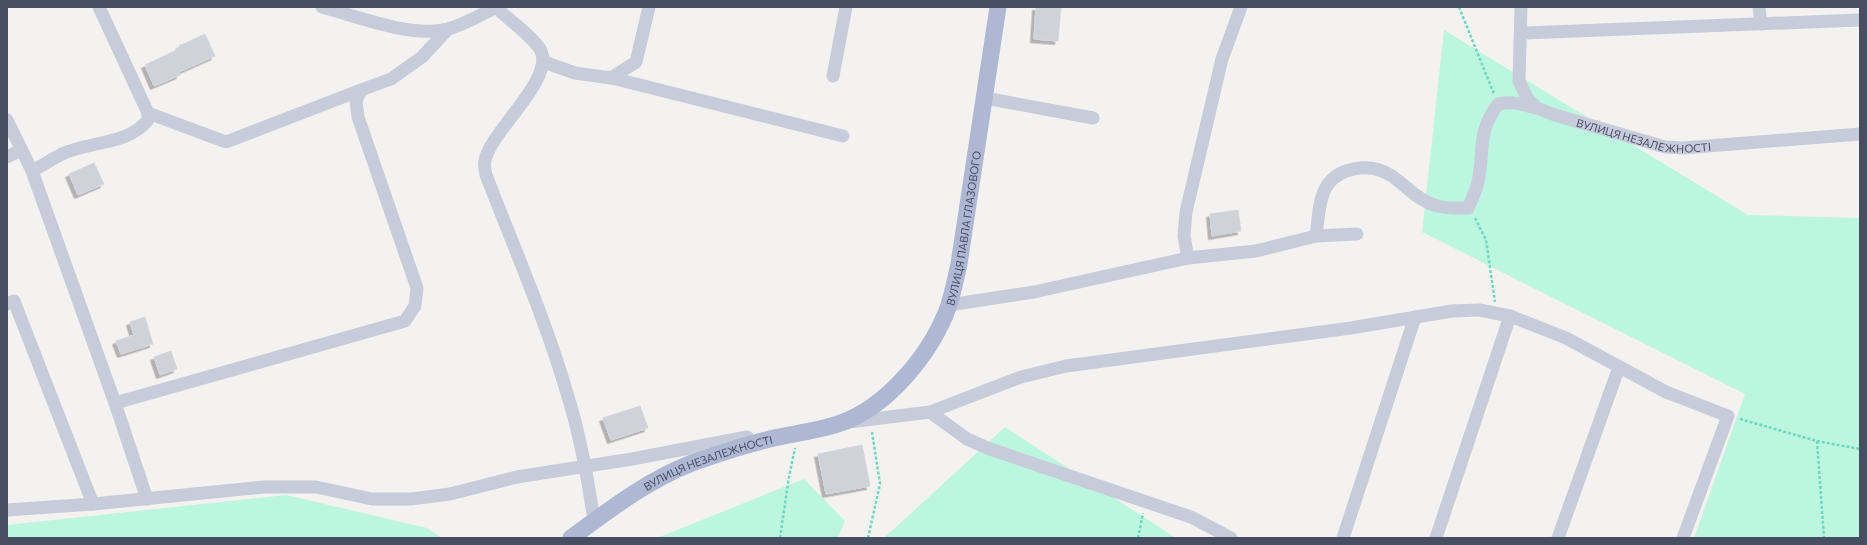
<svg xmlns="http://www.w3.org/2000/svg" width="1867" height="545" viewBox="0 0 1867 545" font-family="Commissioner,sans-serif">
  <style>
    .green { fill: #bcf5e0 }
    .building { fill: #d0d2d9; stroke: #d5d5dd; filter: url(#shadow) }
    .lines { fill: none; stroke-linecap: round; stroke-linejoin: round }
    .path { stroke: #6fd8be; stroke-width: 2.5; stroke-dasharray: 3 2; stroke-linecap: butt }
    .minor { stroke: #c7ccda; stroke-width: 13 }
    .major { stroke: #aeb8d3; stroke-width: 17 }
    .labels { text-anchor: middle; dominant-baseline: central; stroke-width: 4; stroke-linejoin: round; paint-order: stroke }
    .street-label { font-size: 11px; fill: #474e62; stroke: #fff }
  </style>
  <defs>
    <filter id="shadow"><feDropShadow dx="-3.5" dy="3.5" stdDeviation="0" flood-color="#0004"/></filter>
  </defs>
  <rect width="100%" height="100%" fill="#f4f2f1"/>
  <path class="green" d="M 1444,30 L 1748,215 L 1860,218 L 1860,538 L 1694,538 L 1745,394 L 1422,232 Z
    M 1005,427 L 1176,538 L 884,538 Z
    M 804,479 L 845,521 L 838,538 L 657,538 Z
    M 286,495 L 427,528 L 442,538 L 7,538 L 7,525 Z"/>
  <path class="building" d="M 1036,7 L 1061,7 L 1058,41 L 1034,39 Z
    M 205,34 L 215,56 L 179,72 L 180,75 L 154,86 L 145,65 L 181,48 L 179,46 Z
    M 94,163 L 104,184 L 78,195 L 69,174 Z
    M 1238,210 L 1241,231 L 1212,236 L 1210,214 Z
    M 145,317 L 153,344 L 121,354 L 116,341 L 134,335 L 130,322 Z
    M 171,351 L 177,369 L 160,375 L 154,357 Z
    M 640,406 L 648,428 L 611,440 L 603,418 Z
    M 862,445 L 870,486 L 826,494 L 818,454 Z"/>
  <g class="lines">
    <path class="path" d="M 1459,7 L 1494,94
      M 1475,218 L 1486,240 L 1495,302
      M 1740,419 L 1817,441 L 1860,449
      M 1817,441 L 1824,538
      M 780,538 L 789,477 L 795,448
      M 868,538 L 880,484 L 872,432
      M 1138,538 L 1143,513"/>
    <g class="minor">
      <path d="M 322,7 C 359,17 411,38 448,29 C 465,24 481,15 496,7"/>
      <path d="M 497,7 L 501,12 C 511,21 536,40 541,51 C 554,80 491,131 485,160 C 484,165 485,171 486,175 C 515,250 547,323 569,400 C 581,439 588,480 594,521"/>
      <path id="s1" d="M 1521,7 L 1519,81 L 1527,98 L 1537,108 L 1555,115 L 1665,147 L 1683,148 L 1860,134"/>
      <path d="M 1759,7 L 1761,24"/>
      <path d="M 1521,33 L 1860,20"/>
      <path d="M 544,62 L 575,73 L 611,78 L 636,62 L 649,7"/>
      <path d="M 833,76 L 846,7"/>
      <path d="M 608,77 L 843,136"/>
      <path d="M 985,98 L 1093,118"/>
      <path d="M 148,113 L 226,142 L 361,90"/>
      <path d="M 7,120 L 32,171 C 42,166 52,159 62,154 C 90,141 128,145 148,120 L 148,113 L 99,7"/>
      <path d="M 7,157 L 21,150"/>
      <path d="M 32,171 L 115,403"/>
      <path d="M 1316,236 C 1320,206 1318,176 1354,169 C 1367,166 1381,169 1392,176 C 1406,186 1418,200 1434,205 C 1445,209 1457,208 1468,208 C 1472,199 1476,191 1478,182 C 1485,150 1476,134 1498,104 C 1512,101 1522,104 1536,108"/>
      <path d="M 1188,258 L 1184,236 L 1186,212 L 1222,59 L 1241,7"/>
      <path d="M 7,304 L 14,301 L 93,504"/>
      <path d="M 949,305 L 1034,292 L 1188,258 L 1256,251 L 1316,236 L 1357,234"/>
      <path d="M 930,412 L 967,439 L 990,449 L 1191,517 L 1231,538"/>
      <path d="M 849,422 L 930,412 L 1021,377 L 1066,366 L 1351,328 L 1452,311 L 1479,310 L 1510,316 L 1566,338 L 1666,392 L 1728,416 L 1683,538"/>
      <path d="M 147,499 L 115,403 L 405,321 L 415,306 L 417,288 L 358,117 L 356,101 L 361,90 L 391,79 L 422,57 L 448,29"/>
      <path d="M 7,510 L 93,504 L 264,487 L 316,487 L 372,499 L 411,499 L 450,494 L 517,477 L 632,459 L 747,437"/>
      <path d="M 1343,538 L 1415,317"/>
      <path d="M 1436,538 L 1510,316"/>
      <path d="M 1558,538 L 1619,367"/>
    </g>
    <path class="major" id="s2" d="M 571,538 C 609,510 648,480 692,463 C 720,453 749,443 779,437 C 799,433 819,430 838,424 C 887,408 932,353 949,305 C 953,292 956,277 959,264 L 998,7"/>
  </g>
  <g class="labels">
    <g class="street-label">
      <text stroke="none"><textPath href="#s1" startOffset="218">ВУЛИЦЯ НЕЗАЛЕЖНОСТІ</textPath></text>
      <text stroke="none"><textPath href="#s2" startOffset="540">ВУЛИЦЯ ПАВЛА ГЛАЗОВОГО</textPath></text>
      <text stroke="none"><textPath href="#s2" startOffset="158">ВУЛИЦЯ НЕЗАЛЕЖНОСТІ</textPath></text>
    </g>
  </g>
  <rect width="1867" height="545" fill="none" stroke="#474e62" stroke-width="16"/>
</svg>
